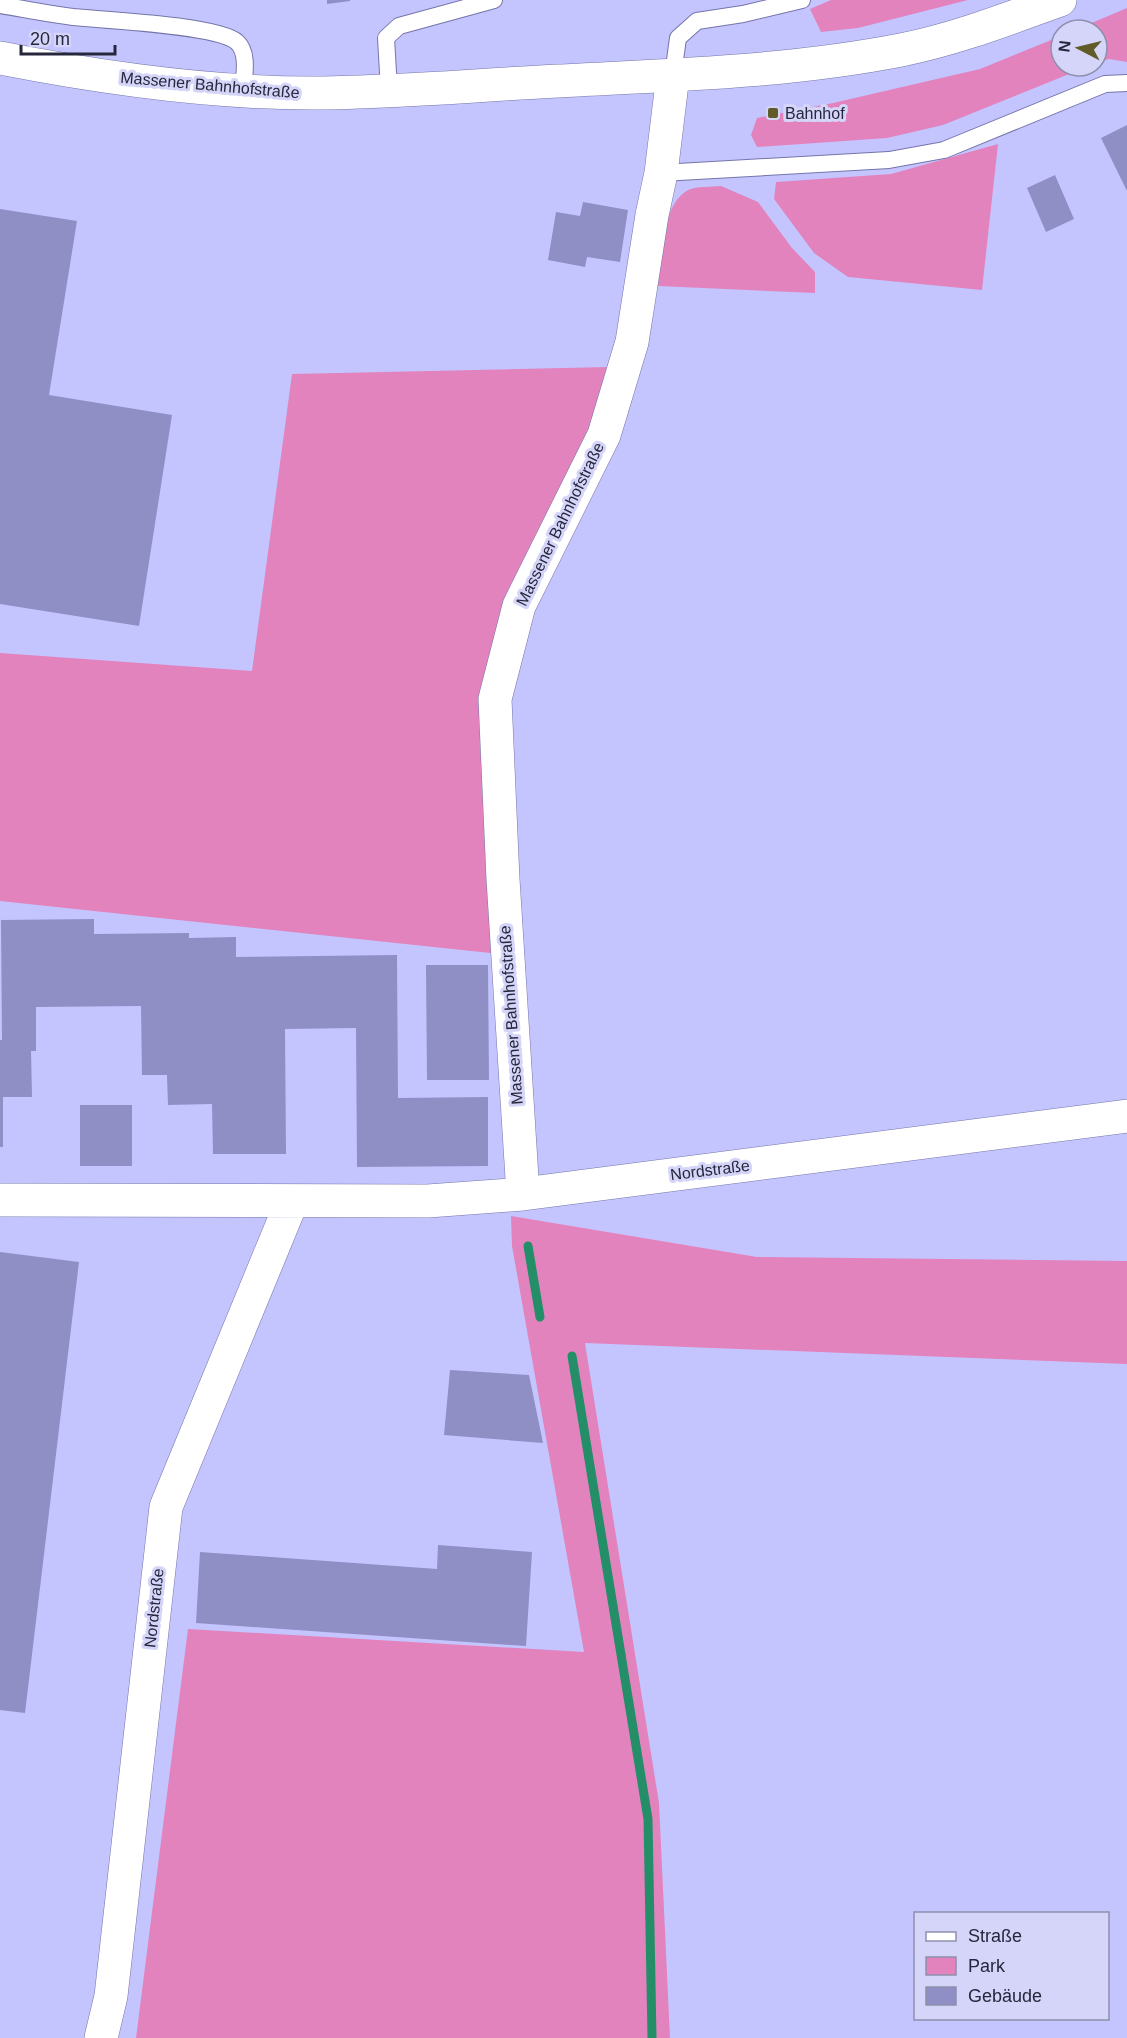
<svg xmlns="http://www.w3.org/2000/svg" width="1127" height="2038" viewBox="0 0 1127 2038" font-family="Helvetica,sans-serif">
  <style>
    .green { fill: #e383bd }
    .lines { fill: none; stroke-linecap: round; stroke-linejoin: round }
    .stream { stroke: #248e68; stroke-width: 9 }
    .building { fill: #8f8fc6 }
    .service-casing { stroke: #7575aa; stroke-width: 18 }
    .minor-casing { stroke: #7575aa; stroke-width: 34 }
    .secondary-casing { stroke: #7575aa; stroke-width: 34 }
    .service { stroke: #fff; stroke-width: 16 }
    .minor { stroke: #fff; stroke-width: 33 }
    .secondary { stroke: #fff; stroke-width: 33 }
    .poi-dot { fill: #605b28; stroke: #d4d5f8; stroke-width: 2 }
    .labels { text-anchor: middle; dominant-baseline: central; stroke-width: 6; stroke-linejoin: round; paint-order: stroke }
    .street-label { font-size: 16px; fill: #26263c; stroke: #d4d5f8 }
    .poi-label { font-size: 16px; fill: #26263c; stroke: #d4d5f8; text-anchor: start }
  </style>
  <rect width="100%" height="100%" fill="#c4c5ff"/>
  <path class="green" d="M 831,0 L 968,0 L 858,28 L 821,32 L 810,9 Z
    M 1127,8 L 1127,62 L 1109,59 L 1097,63 L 1097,30 L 1075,30 Z
    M 1061,36 L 1061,66 L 1089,66 L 943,125 L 887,138 L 757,147 L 751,135 L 757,118 L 833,103 L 980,69 Z
    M 998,144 L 982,290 L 848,277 L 814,253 L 774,199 L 776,182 L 891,174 Z
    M 721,186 L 758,202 L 792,248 L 815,272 L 815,293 L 658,286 C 661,259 661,205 688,190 C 697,186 712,187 721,186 Z
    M 608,367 L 592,440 L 507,602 L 500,954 L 0,901 L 0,653 L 252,671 L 292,374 Z
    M 511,1216 L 757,1257 L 1127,1261 L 1127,1364 L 585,1343 L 659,1803 L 670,2038 L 136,2038 L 188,1629 L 584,1652 L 512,1246 Z"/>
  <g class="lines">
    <path class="stream" d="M 528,1246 L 540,1317
      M 572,1356 L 648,1819 L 652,2038"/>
  </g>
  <path class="building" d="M 327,0 L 350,0 L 350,1 L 327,4 Z
    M 1127,125 L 1127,191 L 1101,138 Z
    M 1055,175 L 1074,219 L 1046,232 L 1027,188 Z
    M 583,202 L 628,210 L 620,262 L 587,257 L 585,267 L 548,260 L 556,212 L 580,216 Z
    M 0,209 L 77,221 L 49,395 L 172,415 L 139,626 L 0,604 Z
    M 94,919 L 94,934 L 189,933 L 189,938 L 236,937 L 236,957 L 397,955 L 398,1098 L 488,1097 L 488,1166 L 357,1167 L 356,1028 L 285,1029 L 286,1154 L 213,1154 L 212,1104 L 168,1105 L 167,1075 L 142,1075 L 141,1006 L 36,1007 L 36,1051 L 31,1051 L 32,1097 L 3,1097 L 3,1147 L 0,1147 L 0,1040 L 2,1040 L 1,920 Z
    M 426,965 L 488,965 L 489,1080 L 427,1080 Z
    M 80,1105 L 132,1105 L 132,1166 L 80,1166 Z
    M 0,1252 L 79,1262 L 25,1713 L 0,1710 Z
    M 450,1370 L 529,1375 L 543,1443 L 444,1435 Z
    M 438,1545 L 532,1552 L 526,1646 L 196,1623 L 200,1552 L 437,1569 Z"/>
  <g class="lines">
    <defs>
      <path id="service" d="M 0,5 C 24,9 49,14 73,17 C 103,20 218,25 237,42 C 249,53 244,76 243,90
        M 673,75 L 678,38 L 697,21 L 743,14 L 802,0
        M 389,90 L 386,38 L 399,26 L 494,0
        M 661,173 L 889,160 L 944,150 L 1105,84 L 1127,83"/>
      <path id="minor" d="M 523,1194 L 503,879 L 495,699 L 519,606 L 604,435 L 632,342 L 652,215 L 661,173 L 673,75
        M 0,1200 L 428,1201 L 523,1194 L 1127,1116
        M 101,2038 L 111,1996 L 166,1507 L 292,1201"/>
      <path id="secondary" d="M 0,58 C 102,78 206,93 310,93 C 392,93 475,85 558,81 C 672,75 788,72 901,50 C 956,39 1007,19 1060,0"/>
    </defs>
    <use href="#service" class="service-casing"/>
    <use href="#minor" class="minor-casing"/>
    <use href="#secondary" class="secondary-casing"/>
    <use href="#service" class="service"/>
    <use href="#minor" class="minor"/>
    <use href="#secondary" class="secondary"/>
  </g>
  <rect class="poi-dot" x="767" y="107" width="12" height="12" rx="3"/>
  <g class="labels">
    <g class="street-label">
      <text transform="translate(210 85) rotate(5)">Massener Bahnhofstraße</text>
      <text transform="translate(560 524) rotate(-64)">Massener Bahnhofstraße</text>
      <text transform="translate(511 1015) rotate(-94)">Massener Bahnhofstraße</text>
      <text transform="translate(710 1170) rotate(-7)">Nordstraße</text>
      <text transform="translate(154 1608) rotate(-84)">Nordstraße</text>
    </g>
    <g class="poi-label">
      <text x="785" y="113">Bahnhof</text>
    </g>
  </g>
  <rect x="914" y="1912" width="195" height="108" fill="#d4d5f8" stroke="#8e8fad" stroke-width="1.5"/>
  <rect x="926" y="1932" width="30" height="9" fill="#ffffff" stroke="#8e8fad" stroke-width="1.5"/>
  <text x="968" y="1942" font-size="18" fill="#26263c">Straße</text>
  <rect x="926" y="1957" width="30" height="18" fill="#e383bd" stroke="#8e8fad" stroke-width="1.5"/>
  <text x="968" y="1972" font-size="18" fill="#26263c">Park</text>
  <rect x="926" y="1987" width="30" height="18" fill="#8f8fc6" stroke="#8e8fad" stroke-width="1.5"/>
  <text x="968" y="2002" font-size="18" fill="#26263c">Gebäude</text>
  <g transform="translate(1079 48) rotate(277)"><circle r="28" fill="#d4d5f8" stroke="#8e8fad" stroke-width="1.5"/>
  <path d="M0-4.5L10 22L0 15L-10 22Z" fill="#605b28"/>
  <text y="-9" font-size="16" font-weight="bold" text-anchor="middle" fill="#26263c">N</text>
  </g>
  <path d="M21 45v9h94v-9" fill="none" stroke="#26263c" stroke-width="3"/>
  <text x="30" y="45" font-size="18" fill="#26263c" stroke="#d4d5f8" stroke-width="4.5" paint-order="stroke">20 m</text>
</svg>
